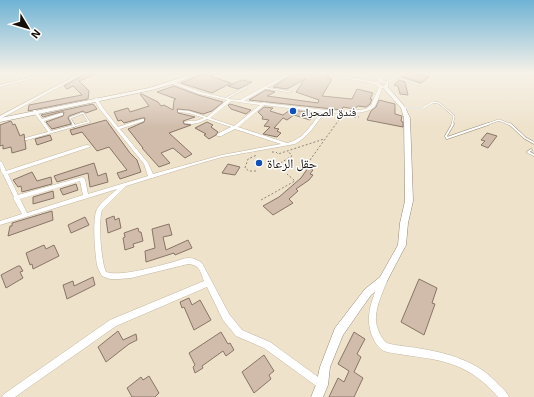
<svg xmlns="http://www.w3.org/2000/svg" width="534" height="397" viewBox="0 0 534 397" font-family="'Exo 2','Noto Naskh Arabic',sans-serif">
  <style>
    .building { fill: #d1bcab; stroke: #887566 }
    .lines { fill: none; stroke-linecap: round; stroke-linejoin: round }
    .service-far1-casing { stroke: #968a75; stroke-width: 2 }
    .service-casing { stroke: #968a75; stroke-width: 3 }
    .minor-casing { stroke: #968a75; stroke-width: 0.5 }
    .tertiary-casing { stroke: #968a75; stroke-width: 1 }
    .secondary-casing { stroke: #968a75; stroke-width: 1 }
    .path { stroke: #8f8676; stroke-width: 1; stroke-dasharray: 2 2; stroke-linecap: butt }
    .service-far1 { stroke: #fff; stroke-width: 1.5 }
    .service { stroke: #fff; stroke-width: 2 }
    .minor { fill: #fff; fill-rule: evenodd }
    .tertiary { fill: #fff; fill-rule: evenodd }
    .secondary { fill: #fff; fill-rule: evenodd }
    .poi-dot { fill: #0f51bc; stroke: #fff; stroke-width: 1.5 }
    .labels { text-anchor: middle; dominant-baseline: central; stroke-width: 3; stroke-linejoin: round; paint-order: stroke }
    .far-poi-label { font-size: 11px; fill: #130e07; stroke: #fff; text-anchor: start }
    .poi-label { font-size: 13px; fill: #130e07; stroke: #fff; text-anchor: start }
  </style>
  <rect width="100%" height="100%" fill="#eee2cb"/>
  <path class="building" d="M 86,73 L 96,74 L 79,81 L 89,91 L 88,99 L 28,111 L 29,105 L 82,95 L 73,86 L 67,89 L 64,86 Z
    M 206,73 L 217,73 L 210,76 L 231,83 L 212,93 L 181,83 Z
    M 294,73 L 322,73 L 329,76 L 327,78 L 332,79 L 322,96 L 352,99 L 357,89 L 373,93 L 370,99 L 372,99 L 370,104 L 366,107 L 358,106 L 354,109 L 343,107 L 342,110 L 249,100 L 266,90 L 275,92 L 267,96 L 318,103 L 319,100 L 296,92 L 305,79 L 287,89 L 273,87 Z
    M 408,73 L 416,73 L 429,77 L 421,83 L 402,77 Z
    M 242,80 L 252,82 L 238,89 L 228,86 Z
    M 399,80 L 405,82 L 408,95 L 400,94 L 398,86 L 394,85 Z
    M 174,86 L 198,95 L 223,102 L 212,111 L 203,114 L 189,110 L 177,109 L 178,113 L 195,117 L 183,121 L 184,124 L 191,125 L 169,133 L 192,154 L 185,158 L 173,148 L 161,153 L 170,163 L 159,167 L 142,148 L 143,148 L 128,129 L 144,122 L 145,118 L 142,118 L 124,123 L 121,120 L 118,121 L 114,112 L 128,108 L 130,112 L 149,106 L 140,94 L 142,94 L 158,102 L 161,106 L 164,105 L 173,110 L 174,100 L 176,99 L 157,92 Z
    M 379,100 L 395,104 L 395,114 L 402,116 L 401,121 L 403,122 L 403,127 L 367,120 L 371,111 L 376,107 Z
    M 93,104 L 97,109 L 86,113 L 83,111 L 69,116 L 68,118 L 71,124 L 52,129 L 46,122 L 63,116 L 64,112 L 61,112 L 43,117 L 41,115 Z
    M 230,104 L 251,110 L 246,114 L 231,109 L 228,105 Z
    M 264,107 L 273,108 L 270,111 L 283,115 L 290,110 L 317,113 L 310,120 L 294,115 L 287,120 L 283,118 L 274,128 L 279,129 L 277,131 L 281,133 L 277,137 L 263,134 L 270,127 L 264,126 L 269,120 L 262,119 L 263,117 L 258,112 Z
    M 106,120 L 130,153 L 137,160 L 141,172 L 120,179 L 117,173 L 127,170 L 109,147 L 97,151 L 82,132 L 72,135 L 70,130 Z
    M 11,121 L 13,125 L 15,124 L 20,136 L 24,134 L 26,149 L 12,153 L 11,147 L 3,149 L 3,145 L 0,146 L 0,125 Z
    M 207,122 L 213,125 L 211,127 L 218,132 L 216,135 L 209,139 L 204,135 L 206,134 L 195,128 Z
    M 487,133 L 497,136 L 488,148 L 481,145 L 485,141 L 481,140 Z
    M 50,135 L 52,140 L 37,145 L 35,139 Z
    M 94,163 L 98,176 L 106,173 L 108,182 L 90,187 L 88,173 L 57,182 L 54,176 Z
    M 228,164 L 240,167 L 235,175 L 222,173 Z
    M 308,168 L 313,170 L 310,174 L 313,175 L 309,180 L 296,189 L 298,191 L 289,199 L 293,203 L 273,215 L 263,206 L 279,197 L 301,178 Z
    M 32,172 L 37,181 L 51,177 L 52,184 L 22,192 L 21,186 L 18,187 L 13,180 Z
    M 76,184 L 78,190 L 63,195 L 60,189 Z
    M 53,191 L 54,198 L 33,204 L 33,197 Z
    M 52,211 L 53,220 L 8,236 L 10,226 L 12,226 L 12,223 Z
    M 114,216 L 115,220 L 119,218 L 121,228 L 108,233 L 106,219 Z
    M 85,217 L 89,225 L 71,233 L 68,225 Z
    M 169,224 L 172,235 L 163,237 L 166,250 L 188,240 L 192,248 L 175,255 L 174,253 L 146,262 L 145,251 L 155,248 L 152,229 Z
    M 138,228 L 139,232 L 141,232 L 143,241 L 133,244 L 134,247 L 125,250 L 123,238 L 125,237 L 124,233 Z
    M 44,245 L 46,249 L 54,245 L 59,256 L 33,269 L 32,264 L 30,265 L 26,253 Z
    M 18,266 L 20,266 L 23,271 L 20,272 L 23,278 L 6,288 L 1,275 Z
    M 93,277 L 95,285 L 67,299 L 63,285 L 73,281 L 74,286 Z
    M 419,279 L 437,288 L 432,303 L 435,304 L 424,335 L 401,322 Z
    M 189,298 L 192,305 L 200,300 L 211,320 L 194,330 L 184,307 L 182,308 L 180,302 Z
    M 118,331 L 123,340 L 136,334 L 137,340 L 129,344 L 106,362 L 98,347 Z
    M 221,332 L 228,344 L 230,343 L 234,350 L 226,356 L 223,351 L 202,366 L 203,368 L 195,373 L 193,367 L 195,365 L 189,353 Z
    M 354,332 L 365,339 L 357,354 L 361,357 L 354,372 L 363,378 L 354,397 L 329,397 L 338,378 L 344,382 L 349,371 L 338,364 Z
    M 264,355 L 274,371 L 269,375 L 271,379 L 254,393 L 242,372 Z
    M 149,376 L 159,393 L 155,397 L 132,397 L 127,388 L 141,377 L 143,380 Z"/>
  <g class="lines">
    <defs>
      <path id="service-far1" d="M 396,77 L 420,85
        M 244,79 L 256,73
        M 265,88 L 291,92
        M 225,99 L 247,87
        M 403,108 L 423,108 L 433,102 L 439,103 L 454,116 L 452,125
        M 74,125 L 70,118 L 83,113 L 89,122
        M 485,125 L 499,120 L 511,125"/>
      <path id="service" d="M 73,124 L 74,126
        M 453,124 L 446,136 L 447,138 L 488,124
        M 510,124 L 525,138 L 534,143
        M 531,150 L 528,152 L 534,155"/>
      <path id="minor" d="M 5,73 L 9,73 L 0,76 L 0,74 Z
        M 48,73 L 52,73 L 0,87 L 0,85 Z
        M 81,73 L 85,73 L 0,119 L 0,116 Z
        M 188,73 L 192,73 L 196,74 L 194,75 Z
        M 289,73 L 293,73 L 244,101 L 262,103 L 264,102 L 266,103 L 343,112 L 366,109 L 371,105 L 379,87 L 374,84 L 326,74 L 325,73 L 329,73 L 375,82 L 379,81 L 375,73 L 377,73 L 382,80 L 386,82 L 401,73 L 405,73 L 388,83 L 388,87 L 382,88 C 380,93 378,101 375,106 C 368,116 336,113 325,112 C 316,124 308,137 295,144 L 222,157 L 194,165 L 126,186 L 102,210 C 98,222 101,261 106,272 C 121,277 158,266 173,262 C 178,261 183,258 188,258 C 194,258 198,260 202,263 L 229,314 L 242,330 L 270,342 L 325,382 L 326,385 L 325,388 L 322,389 L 319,388 L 264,348 L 236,336 L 223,320 L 207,287 L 116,326 L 15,397 L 2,397 L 4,394 L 110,320 L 204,281 C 200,271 200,265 188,264 L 131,278 L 119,279 L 110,279 L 102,276 C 100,272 98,269 97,265 C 95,253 92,219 97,209 C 101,202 111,195 117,189 L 0,225 L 0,221 L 22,214 L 13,198 L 14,197 L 3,174 C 0,172 0,166 0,161 L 2,162 L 6,171 L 86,145 L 88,145 L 90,146 L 90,147 L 8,174 L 18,195 L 82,177 L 85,179 L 88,194 L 148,176 L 144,164 L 99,108 L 94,99 L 96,98 L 97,98 L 103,108 L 118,127 L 142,119 L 144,119 L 144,121 L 120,129 L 148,163 L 153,174 L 222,155 L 281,144 L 235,129 L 221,136 L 217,136 L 217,134 L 231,127 L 207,119 L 198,123 L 192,124 L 185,123 L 184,122 C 187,121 189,121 192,121 C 196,121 200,120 204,118 L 189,113 L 178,112 L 178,110 L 189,111 L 207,117 L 227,100 L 199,94 L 171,83 L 174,82 L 201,92 L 230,99 L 240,100 ZM 381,82 L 385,84 L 385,85 L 382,86 L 378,83 ZM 231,101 L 260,105 L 234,126 L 210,118 ZM 264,105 L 321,112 C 312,124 303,140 287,143 L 238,127 ZM 80,181 L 83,195 L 27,213 L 20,199 Z
        M 34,110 L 36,110 L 42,119 L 61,113 L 63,113 L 63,115 L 44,121 L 51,131 L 89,121 L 91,122 L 27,140 L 25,140 L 25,138 L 48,132 L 33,111 Z
        M 383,278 L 385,279 L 387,281 C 382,294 375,308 376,322 C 377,329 382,340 387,343 C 391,345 412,347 417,348 C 448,353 478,361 499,385 C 503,389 507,392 509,397 L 498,397 C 485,382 470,370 451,364 C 434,358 416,357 399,354 C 395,353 389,353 384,351 C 380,349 376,344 374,340 C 363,319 372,301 379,281 L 381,279 Z"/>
      <path id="tertiary" d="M 383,86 L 387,86 L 405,107 L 410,118 L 413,201 L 408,223 L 406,245 L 386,283 L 371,295 L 343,335 L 330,367 L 328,385 L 323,397 L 311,397 L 316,385 L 320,367 L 335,328 L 365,289 L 380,277 L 398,245 L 400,223 L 405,201 L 404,118 L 401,108 L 383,88 Z"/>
      <path id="secondary" d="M 195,73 L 200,73 L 176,83 L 152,90 L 0,122 L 0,118 L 149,88 Z"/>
    </defs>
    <use href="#service-far1" class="service-far1-casing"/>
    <use href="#service" class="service-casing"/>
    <use href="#minor" class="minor-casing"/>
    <use href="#tertiary" class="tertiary-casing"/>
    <use href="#secondary" class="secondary-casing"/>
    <path class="path" d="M 354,117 L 359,117
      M 272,152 L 276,152 L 278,154 L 324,139
      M 310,160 L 341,117
      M 259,163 L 260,167
      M 277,165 L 292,156 L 288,151
      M 256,171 L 249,171 L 245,168 L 248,159 L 257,155
      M 261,200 L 295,181 L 287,174"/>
    <use href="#service-far1" class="service-far1"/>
    <use href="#service" class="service"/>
    <use href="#minor" class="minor"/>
    <use href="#tertiary" class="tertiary"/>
    <use href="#secondary" class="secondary"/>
  </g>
  <linearGradient id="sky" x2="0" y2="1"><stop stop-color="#6fb3d5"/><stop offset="0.57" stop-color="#f7f2e8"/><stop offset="1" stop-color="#f7f2e8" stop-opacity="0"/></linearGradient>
  <rect width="534" height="128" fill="url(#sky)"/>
  <g class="poi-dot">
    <circle cx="293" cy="111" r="4"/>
    <circle cx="259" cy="163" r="4"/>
  </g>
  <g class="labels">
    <g class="far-poi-label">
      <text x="301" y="111">فندق الصحراء</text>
    </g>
    <g class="poi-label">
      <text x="267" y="163">حقل الرعاة</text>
    </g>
  </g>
  <g transform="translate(28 28) rotate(128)" stroke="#ffffff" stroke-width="3" paint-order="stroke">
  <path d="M0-3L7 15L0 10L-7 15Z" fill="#130e07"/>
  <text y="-6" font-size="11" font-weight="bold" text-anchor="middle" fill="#130e07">N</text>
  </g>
</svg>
